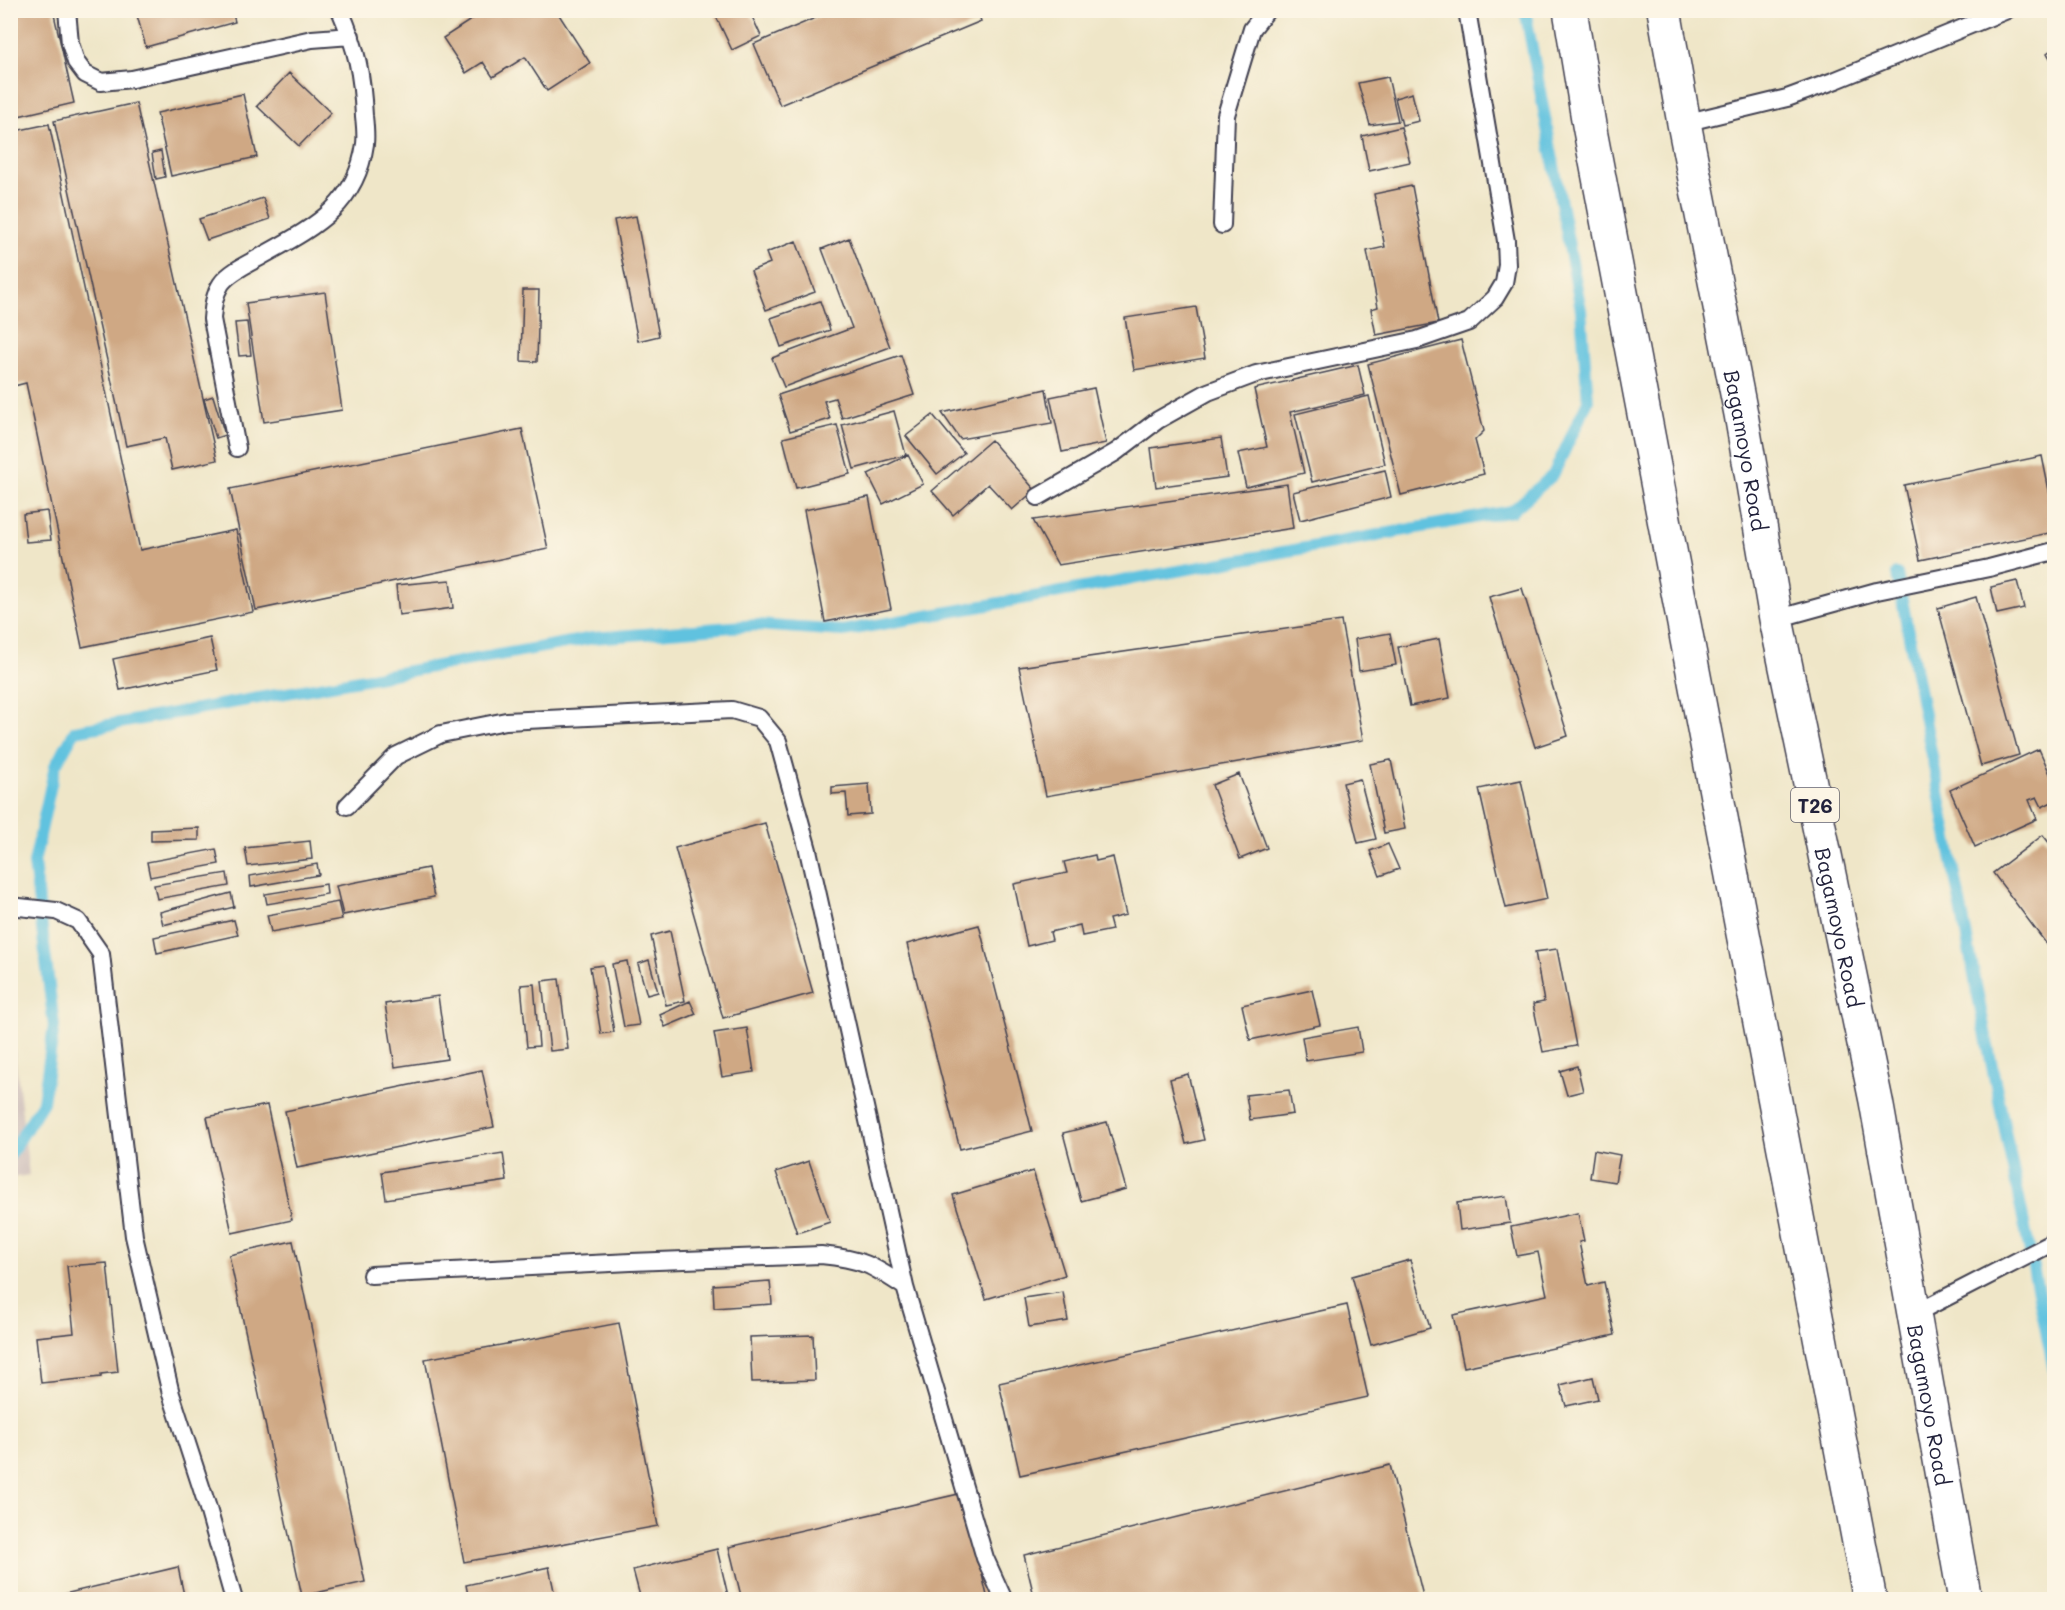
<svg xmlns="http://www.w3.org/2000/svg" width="2065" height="1610" viewBox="0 0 2065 1610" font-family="Mali,sans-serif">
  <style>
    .industrial { fill: #cfc0bb }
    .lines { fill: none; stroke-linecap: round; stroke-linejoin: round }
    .stream { stroke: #61c2df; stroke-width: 12 }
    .building { fill: #cfa884 }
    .lane-casing { stroke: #413f50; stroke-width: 20 }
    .highway-casing { stroke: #413f50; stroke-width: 36 }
    .lane { stroke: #fff; stroke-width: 16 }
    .highway { stroke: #fff; stroke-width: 33 }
    .labels { text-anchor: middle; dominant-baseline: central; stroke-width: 5; stroke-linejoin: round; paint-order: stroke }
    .shield { fill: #fcf5e5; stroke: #63616e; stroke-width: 1.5 }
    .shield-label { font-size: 20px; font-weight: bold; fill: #22223b }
    .street-label { font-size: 21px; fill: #22223b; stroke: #fcf5e5 }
  </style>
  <rect width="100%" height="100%" fill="#fcf5e5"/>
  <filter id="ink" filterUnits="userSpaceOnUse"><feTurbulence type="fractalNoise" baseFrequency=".0167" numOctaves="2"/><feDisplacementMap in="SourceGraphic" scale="12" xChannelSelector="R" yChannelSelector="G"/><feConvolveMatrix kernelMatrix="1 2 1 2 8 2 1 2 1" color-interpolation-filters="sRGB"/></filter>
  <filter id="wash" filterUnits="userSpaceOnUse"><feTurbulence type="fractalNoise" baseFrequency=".008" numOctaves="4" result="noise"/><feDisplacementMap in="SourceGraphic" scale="24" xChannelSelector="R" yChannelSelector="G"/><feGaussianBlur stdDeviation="1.35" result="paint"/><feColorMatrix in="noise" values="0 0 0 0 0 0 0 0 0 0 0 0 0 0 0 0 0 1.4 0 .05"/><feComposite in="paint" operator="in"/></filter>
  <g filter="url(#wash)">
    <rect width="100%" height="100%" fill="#efe6c8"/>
    <path class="industrial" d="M 10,1010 L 29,1175 L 11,1178 L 10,1178 Z"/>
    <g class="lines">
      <path class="stream" d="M 1897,574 L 1985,1032 L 2054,1370
        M 10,1155 L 43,1102 L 54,1026 L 34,863 L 55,766 L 75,731 L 593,638 L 757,625 L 843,631 L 1512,511 L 1553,475 L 1588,401 L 1581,310 L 1525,10"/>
    </g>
    <g id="blocks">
      <path class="building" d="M 10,10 L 53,10 L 74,103 L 10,118 Z
        M 142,10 L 232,10 L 235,22 L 146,47 L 136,12 Z
        M 486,10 L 556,10 L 590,63 L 547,91 L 525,57 L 493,77 L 483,62 L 466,73 L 443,38 Z
        M 713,10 L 749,10 L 761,36 L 732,50 Z
        M 834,10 L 977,10 L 981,21 L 780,105 L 754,44 Z
        M 2054,48 L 2054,65 L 2047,53 Z
        M 289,73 L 331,113 L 299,146 L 257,106 Z
        M 1388,77 L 1398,121 L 1370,125 L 1358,83 Z
        M 1412,93 L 1419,121 L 1402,125 L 1395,98 Z
        M 243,94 L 257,157 L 171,176 L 157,113 Z
        M 136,103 L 217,460 L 172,470 L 165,438 L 126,446 L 54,121 Z
        M 49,124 L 140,550 L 236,530 L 253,612 L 82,647 L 26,383 L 10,387 L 10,132 Z
        M 1401,127 L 1410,162 L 1369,171 L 1362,136 Z
        M 161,151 L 165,177 L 156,179 L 152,153 Z
        M 1412,186 L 1438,323 L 1376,335 L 1371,309 L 1378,307 L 1367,251 L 1385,247 L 1374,194 Z
        M 263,198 L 270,219 L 207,240 L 199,219 Z
        M 636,216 L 659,336 L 638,341 L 614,220 Z
        M 849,238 L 890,347 L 784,387 L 772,358 L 852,328 L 822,249 Z
        M 796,241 L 815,292 L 766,310 L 751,271 L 770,263 L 766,253 Z
        M 523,290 L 539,290 L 537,362 L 521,361 Z
        M 325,292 L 342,410 L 264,422 L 246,303 Z
        M 820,301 L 830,330 L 781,347 L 771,318 Z
        M 1196,307 L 1205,358 L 1134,370 L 1125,318 Z
        M 247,322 L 251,355 L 239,356 L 235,323 Z
        M 1461,340 L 1484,431 L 1475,440 L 1484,474 L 1401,495 L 1368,364 Z
        M 901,355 L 914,395 L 842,418 L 835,398 L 824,401 L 830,419 L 790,431 L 778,395 Z
        M 1358,365 L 1365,395 L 1290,412 L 1304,473 L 1246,487 L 1238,453 L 1267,447 L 1254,389 Z
        M 1094,388 L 1106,443 L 1062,452 L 1050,397 Z
        M 1046,389 L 1052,423 L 960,439 L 942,413 Z
        M 213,396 L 225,435 L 216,438 L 204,399 Z
        M 1369,396 L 1385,464 L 1312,482 L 1295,414 Z
        M 894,411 L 906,455 L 854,469 L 842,425 Z
        M 933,415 L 964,453 L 937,474 L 906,436 Z
        M 837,425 L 850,474 L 796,488 L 783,438 Z
        M 522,429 L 548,549 L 256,610 L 230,489 Z
        M 1221,438 L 1227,477 L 1156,487 L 1151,448 Z
        M 991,440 L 1035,490 L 1012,510 L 988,484 L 953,515 L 932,491 Z
        M 908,455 L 923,484 L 883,504 L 868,474 Z
        M 2042,456 L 2054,515 L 2054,532 L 1920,560 L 1904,485 Z
        M 1385,470 L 1391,497 L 1300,520 L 1293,492 Z
        M 1287,484 L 1293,528 L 1058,565 L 1033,520 Z
        M 869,497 L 891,609 L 825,622 L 804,510 Z
        M 47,511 L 51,540 L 26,542 L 23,514 Z
        M 450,580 L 453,608 L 399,615 L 396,585 Z
        M 2017,581 L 2024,608 L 1997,614 L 1991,587 Z
        M 1522,588 L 1568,736 L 1535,747 L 1489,597 Z
        M 1976,597 L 2019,755 L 1981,766 L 1938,608 Z
        M 1341,621 L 1363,740 L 1046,796 L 1019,667 Z
        M 1390,633 L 1396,665 L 1359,671 L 1355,639 Z
        M 210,638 L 217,670 L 120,690 L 113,659 Z
        M 1439,639 L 1450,698 L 1410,706 L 1398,647 Z
        M 2039,749 L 2054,783 L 2054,801 L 2042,807 L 2037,797 L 2029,800 L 2037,819 L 1975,847 L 1950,790 Z
        M 1391,760 L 1405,829 L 1384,833 L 1370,764 Z
        M 1239,774 L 1267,848 L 1240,859 L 1212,785 Z
        M 1360,779 L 1376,839 L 1358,843 L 1343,783 Z
        M 1521,780 L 1547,899 L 1506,908 L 1479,789 Z
        M 869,784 L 871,814 L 848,816 L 846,793 L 832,794 L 832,787 Z
        M 765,823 L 813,993 L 723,1018 L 675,848 Z
        M 199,828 L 199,840 L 151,841 L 151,830 Z
        M 2043,835 L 2054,849 L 2054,954 L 1993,873 Z
        M 310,841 L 312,859 L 248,866 L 245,848 Z
        M 1388,844 L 1399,869 L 1380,876 L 1370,851 Z
        M 216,849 L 219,864 L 150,877 L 147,862 Z
        M 1095,855 L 1096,861 L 1113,857 L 1126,915 L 1109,919 L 1112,930 L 1082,936 L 1080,925 L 1050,932 L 1052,940 L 1027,946 L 1014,884 L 1067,873 L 1064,862 Z
        M 317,864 L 319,875 L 251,887 L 250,876 Z
        M 428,868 L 434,897 L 343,915 L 336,886 Z
        M 227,873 L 229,886 L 157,899 L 154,885 Z
        M 326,884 L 327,894 L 267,904 L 265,894 Z
        M 231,893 L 234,907 L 163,925 L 160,912 Z
        M 338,902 L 342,919 L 271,932 L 267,915 Z
        M 234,920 L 238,935 L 157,953 L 154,937 Z
        M 979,925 L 1032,1131 L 960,1149 L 907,944 Z
        M 670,931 L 685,1001 L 666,1005 L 651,936 Z
        M 1557,949 L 1576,1046 L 1543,1052 L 1533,1004 L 1544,1002 L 1535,952 Z
        M 649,960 L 658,992 L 647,995 L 638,964 Z
        M 627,961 L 639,1025 L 624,1027 L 612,964 Z
        M 603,965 L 614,1032 L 601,1034 L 590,967 Z
        M 559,979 L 568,1049 L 550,1051 L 542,981 Z
        M 534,984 L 539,1046 L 527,1047 L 521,985 Z
        M 1312,990 L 1320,1025 L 1250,1040 L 1242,1005 Z
        M 438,996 L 447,1059 L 395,1067 L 385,1004 Z
        M 690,1001 L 696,1014 L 665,1027 L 660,1015 Z
        M 1358,1027 L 1362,1052 L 1306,1061 L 1302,1037 Z
        M 747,1028 L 754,1072 L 722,1077 L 714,1033 Z
        M 1577,1066 L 1583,1091 L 1567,1095 L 1560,1071 Z
        M 482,1070 L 494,1127 L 297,1168 L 285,1111 Z
        M 1188,1074 L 1204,1140 L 1186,1144 L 1170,1079 Z
        M 1289,1090 L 1293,1114 L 1250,1120 L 1246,1095 Z
        M 267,1105 L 292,1220 L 232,1233 L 207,1117 Z
        M 1107,1122 L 1126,1189 L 1081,1201 L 1063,1133 Z
        M 1594,1150 L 1620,1155 L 1615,1182 L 1590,1178 Z
        M 503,1153 L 507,1181 L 386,1199 L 382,1172 Z
        M 809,1161 L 830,1222 L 797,1233 L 776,1172 Z
        M 1033,1171 L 1065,1275 L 986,1299 L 953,1195 Z
        M 1506,1196 L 1510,1223 L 1460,1230 L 1457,1203 Z
        M 1578,1213 L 1584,1241 L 1579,1242 L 1588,1286 L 1604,1282 L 1615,1335 L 1464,1367 L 1453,1315 L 1547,1295 L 1538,1252 L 1517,1256 L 1511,1227 Z
        M 293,1241 L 365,1582 L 302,1596 L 229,1255 Z
        M 1410,1260 L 1430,1328 L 1371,1345 L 1352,1276 Z
        M 107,1263 L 118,1372 L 101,1374 L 101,1377 L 41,1383 L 36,1337 L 74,1333 L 67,1266 Z
        M 770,1281 L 772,1304 L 714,1308 L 713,1285 Z
        M 1063,1292 L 1068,1321 L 1029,1327 L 1024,1298 Z
        M 1347,1305 L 1368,1397 L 1020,1475 L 999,1383 Z
        M 619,1323 L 658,1526 L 464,1562 L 425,1359 Z
        M 813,1335 L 815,1380 L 752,1382 L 750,1337 Z
        M 1593,1377 L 1598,1399 L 1566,1406 L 1560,1385 Z
        M 1390,1465 L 1424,1600 L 1035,1600 L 1024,1555 Z
        M 963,1493 L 988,1600 L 742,1600 L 729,1547 Z
        M 717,1549 L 729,1600 L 641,1600 L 633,1570 Z
        M 178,1567 L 185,1600 L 43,1600 L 43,1599 Z
        M 549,1567 L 556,1600 L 469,1600 L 466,1585 Z"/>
    </g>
  </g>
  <g filter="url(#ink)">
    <use href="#blocks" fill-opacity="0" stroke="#413f50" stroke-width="1.5"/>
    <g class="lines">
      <defs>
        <path id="lane" d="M 67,10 L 70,43 L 76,62 L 85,74 L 101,82 L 132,79 L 312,39 L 351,36
          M 1684,123 L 1787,98 L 1836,80 L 2007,10
          M 1222,225 L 1226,115 L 1252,29 L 1267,10
          M 237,448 L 212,319 C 213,307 214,295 221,284 C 229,272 249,263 262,256 C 312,228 356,207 365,144 C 366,135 365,125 364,116 C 362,74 357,49 340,10
          M 1038,497 L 1116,452 L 1158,420 L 1208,392 L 1256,374 L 1417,340 L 1469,322 L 1495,298 L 1504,283 L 1507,265 L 1506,241 L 1467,10
          M 1776,619 L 1877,591 L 1989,568 L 2054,551
          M 347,806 L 396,756 L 441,734 L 506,721 L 732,710 L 759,718 L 778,741 L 808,850 L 905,1287
          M 10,906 L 56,911 L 78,921 L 101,954 L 134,1236 L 171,1394 L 207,1505 L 234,1600
          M 371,1275 L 631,1262 L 821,1255 C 862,1259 872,1265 905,1287 L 985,1558 L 1004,1600
          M 1914,1314 L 2054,1242"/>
        <g id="highway">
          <path d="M 1570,10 L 1589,125 L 1870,1600"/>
          <path id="s1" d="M 1664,10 L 1684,123 L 1741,414 L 1776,619 L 1876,1101 L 1965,1600"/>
        </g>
      </defs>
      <use href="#lane" class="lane-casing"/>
      <use href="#highway" class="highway-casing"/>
      <use href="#lane" class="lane"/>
      <use href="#highway" class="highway"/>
    </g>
  </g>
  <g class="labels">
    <rect class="shield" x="1791" y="788" width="48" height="34" rx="4.5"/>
    <g class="shield-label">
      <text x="1815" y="805">T26</text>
    </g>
    <g class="street-label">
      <text stroke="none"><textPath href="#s1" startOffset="448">Bagamoyo Road</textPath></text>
      <text stroke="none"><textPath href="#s1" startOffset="934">Bagamoyo Road</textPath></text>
      <text stroke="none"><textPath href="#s1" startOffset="1420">Bagamoyo Road</textPath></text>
    </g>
  </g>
  <rect width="2065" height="1610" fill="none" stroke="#fcf5e5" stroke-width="36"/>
</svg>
